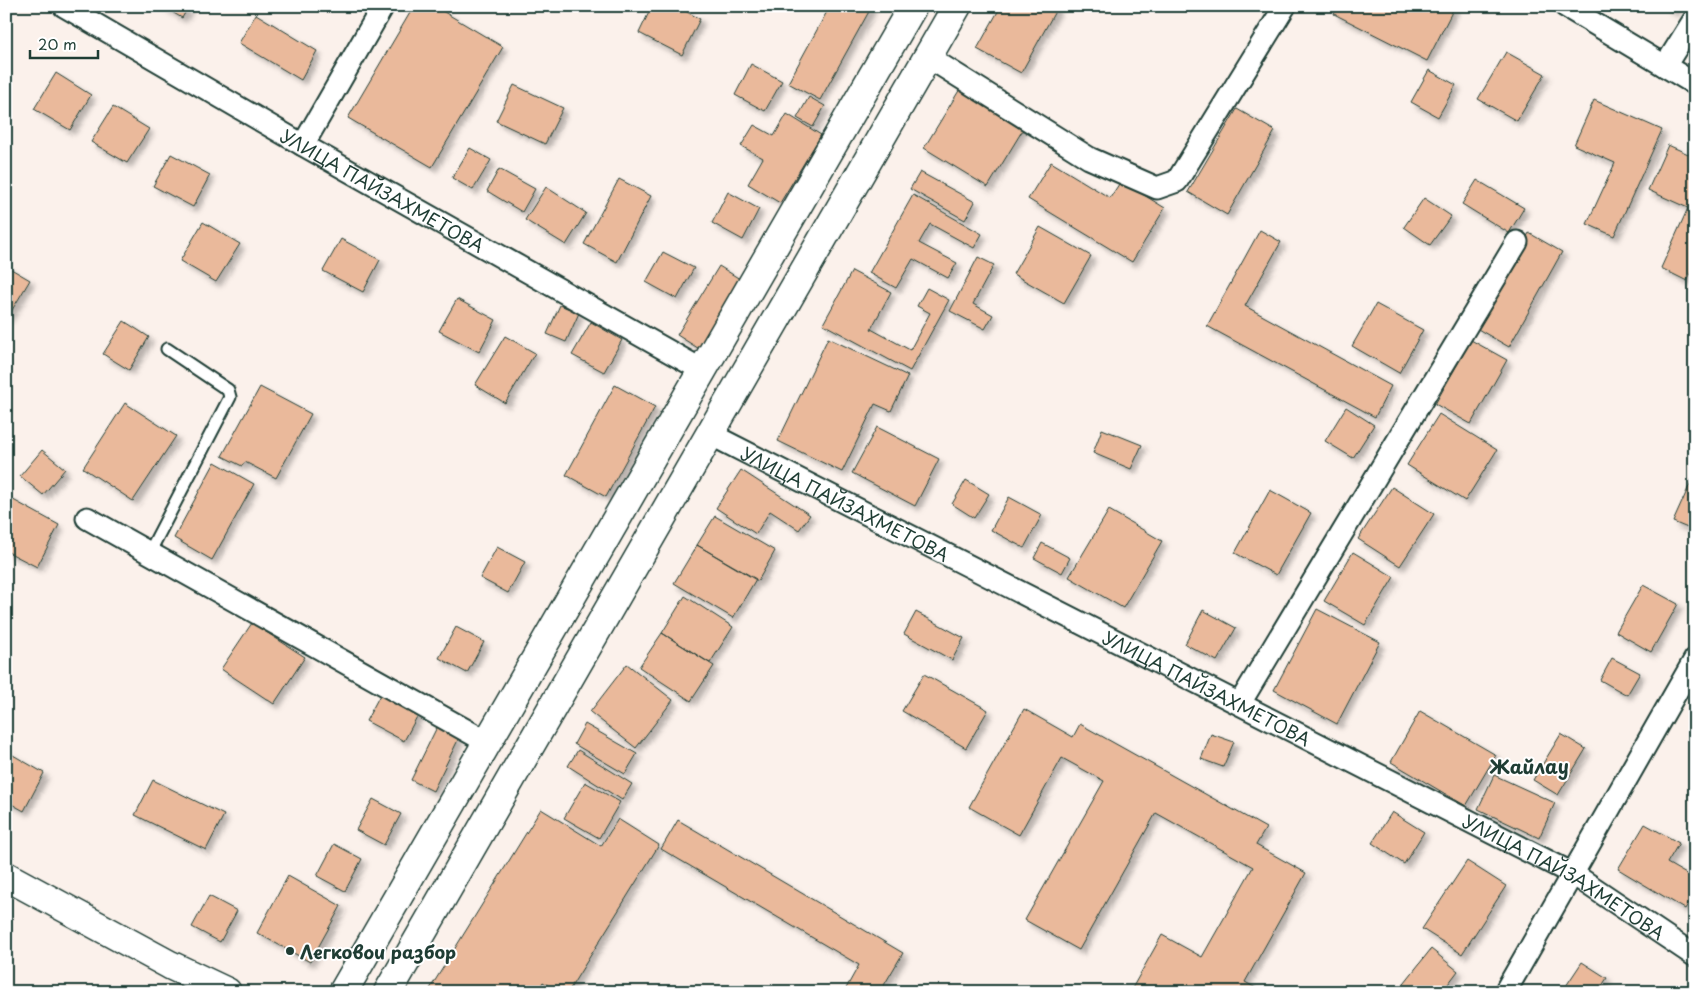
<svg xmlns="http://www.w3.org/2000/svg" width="1701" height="998" viewBox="0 0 1701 998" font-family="'Playpen Sans',sans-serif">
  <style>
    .building { fill: #eab99b; stroke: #1f3d34; filter: url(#shadow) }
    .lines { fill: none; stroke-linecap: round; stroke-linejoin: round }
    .service-casing { stroke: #1f3d34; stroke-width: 15 }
    .minor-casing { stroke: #1f3d34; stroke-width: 25 }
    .tertiary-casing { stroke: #1f3d34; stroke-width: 31 }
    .trunk-casing { stroke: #1f3d34; stroke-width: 31 }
    .service { stroke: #fff; stroke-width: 11 }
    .minor { stroke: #fff; stroke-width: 21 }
    .tertiary { stroke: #fff; stroke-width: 28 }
    .trunk { stroke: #fff; stroke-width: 28 }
    .poi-dot { fill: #1f3d34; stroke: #fff; stroke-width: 2 }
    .labels { text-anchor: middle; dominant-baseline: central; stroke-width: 4; stroke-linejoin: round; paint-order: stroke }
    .street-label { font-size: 18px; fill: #1f3d34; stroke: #fff }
    .poi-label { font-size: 18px; font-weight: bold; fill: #1f3d34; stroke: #fff; text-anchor: start }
    .neighbourhood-label { font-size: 19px; font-weight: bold; fill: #1f3d34; stroke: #fff }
  </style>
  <defs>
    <filter id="shadow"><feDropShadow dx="4.5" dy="4.5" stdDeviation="2.5" flood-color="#0004"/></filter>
  </defs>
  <rect width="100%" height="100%" fill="#fbf1eb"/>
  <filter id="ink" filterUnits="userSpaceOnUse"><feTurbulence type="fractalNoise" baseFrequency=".02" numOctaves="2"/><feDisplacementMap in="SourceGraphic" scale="10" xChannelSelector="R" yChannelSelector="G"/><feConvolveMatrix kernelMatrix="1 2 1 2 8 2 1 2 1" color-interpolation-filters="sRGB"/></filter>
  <g filter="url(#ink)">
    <path class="building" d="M 162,6 L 189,6 L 182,18 Z
      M 414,6 L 434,6 L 503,47 L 432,167 L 348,118 Z
      M 652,6 L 676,6 L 700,19 L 682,55 L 639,33 Z
      M 830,6 L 872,6 L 820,100 L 788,83 Z
      M 1001,6 L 1058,6 L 1021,73 L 977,49 Z
      M 1338,6 L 1455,6 L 1427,61 L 1334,14 Z
      M 1664,6 L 1678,6 L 1674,12 Z
      M 256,14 L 317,51 L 301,80 L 239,43 Z
      M 1506,52 L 1545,74 L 1517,121 L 1478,99 Z
      M 751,64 L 782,81 L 765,111 L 735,95 Z
      M 1429,70 L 1456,85 L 1438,117 L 1411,102 Z
      M 56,73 L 91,95 L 70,130 L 34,109 Z
      M 963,84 L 1027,123 L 988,187 L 924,148 Z
      M 514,85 L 563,108 L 545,144 L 496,121 Z
      M 809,97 L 825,106 L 813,127 L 797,118 Z
      M 1594,100 L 1662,130 L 1614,236 L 1587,224 L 1615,163 L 1574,145 Z
      M 113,107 L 149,129 L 127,163 L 91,142 Z
      M 1237,109 L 1275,131 L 1227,215 L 1188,192 Z
      M 787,114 L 821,135 L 780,203 L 748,184 L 763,158 L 741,146 L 754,125 L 774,136 Z
      M 1668,145 L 1695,157 L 1695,264 L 1687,281 L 1661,268 L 1688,208 L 1648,190 Z
      M 470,148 L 491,160 L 473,190 L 452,178 Z
      M 171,154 L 210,175 L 193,207 L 153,186 Z
      M 1051,162 L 1110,198 L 1121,181 L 1165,208 L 1132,262 L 1028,199 Z
      M 499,169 L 535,189 L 522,212 L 487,191 Z
      M 920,172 L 975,202 L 965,220 L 910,189 Z
      M 619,179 L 651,196 L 617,262 L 584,244 Z
      M 1477,180 L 1524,208 L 1509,233 L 1462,204 Z
      M 546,187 L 586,213 L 566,245 L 525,220 Z
      M 728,192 L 759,209 L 743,240 L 712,223 Z
      M 913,195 L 982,234 L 974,248 L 930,224 L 919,243 L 957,263 L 948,278 L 913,259 L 896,288 L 869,273 Z
      M 1424,198 L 1451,216 L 1430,245 L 1404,227 Z
      M 203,222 L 240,244 L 216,282 L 180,261 Z
      M 1040,227 L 1091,256 L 1064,303 L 1013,274 Z
      M 1260,230 L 1281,242 L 1245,306 L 1391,386 L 1375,417 L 1207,326 Z
      M 1529,233 L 1562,252 L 1509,347 L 1476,328 Z
      M 341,239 L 380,260 L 363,292 L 323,271 Z
      M 663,252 L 694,268 L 677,299 L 646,282 Z
      M 978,257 L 994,265 L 973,304 L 993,315 L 985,329 L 950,311 Z
      M 6,266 L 30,280 L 6,320 Z
      M 719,266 L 743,281 L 701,350 L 677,335 Z
      M 852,271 L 891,292 L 871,329 L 910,350 L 930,313 L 917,306 L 927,288 L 949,300 L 910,371 L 823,324 Z
      M 457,299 L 496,320 L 479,352 L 439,331 Z
      M 1376,304 L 1423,330 L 1399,373 L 1352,346 Z
      M 560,305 L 579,313 L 566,342 L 547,334 Z
      M 124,321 L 149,337 L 129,370 L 103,354 Z
      M 591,322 L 622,340 L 604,372 L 572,355 Z
      M 505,336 L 535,353 L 505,403 L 475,385 Z
      M 828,338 L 908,376 L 891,411 L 875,404 L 842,472 L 778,441 Z
      M 1471,340 L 1507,360 L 1471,424 L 1435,404 Z
      M 615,385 L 655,407 L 606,497 L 566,475 Z
      M 260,387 L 311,414 L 276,478 L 245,462 L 242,466 L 222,456 Z
      M 125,403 L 176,436 L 133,501 L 83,468 Z
      M 1346,407 L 1374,425 L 1353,458 L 1325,441 Z
      M 1439,414 L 1497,450 L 1465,501 L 1407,465 Z
      M 877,427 L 939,459 L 915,506 L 852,473 Z
      M 1102,429 L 1142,445 L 1131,469 L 1093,453 Z
      M 42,450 L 65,469 L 43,495 L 20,476 Z
      M 215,462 L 254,484 L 212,560 L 174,538 Z
      M 741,470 L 810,515 L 799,530 L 770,511 L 756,534 L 716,508 Z
      M 1695,473 L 1695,531 L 1673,522 Z
      M 966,480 L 989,494 L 974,518 L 952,504 Z
      M 1392,487 L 1434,514 L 1400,566 L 1358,539 Z
      M 1270,490 L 1311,513 L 1276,575 L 1235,553 Z
      M 6,496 L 59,525 L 37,567 L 6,551 Z
      M 1009,497 L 1042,515 L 1024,548 L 991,530 Z
      M 1109,510 L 1162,541 L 1123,608 L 1069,577 Z
      M 715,516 L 775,551 L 758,581 L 697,545 Z
      M 1042,543 L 1070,558 L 1062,573 L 1034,558 Z
      M 697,545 L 756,579 L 733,618 L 674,583 Z
      M 497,547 L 525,562 L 508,593 L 480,578 Z
      M 1353,552 L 1394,577 L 1365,625 L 1324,601 Z
      M 1643,585 L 1678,604 L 1651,652 L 1616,632 Z
      M 685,596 L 733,627 L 710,663 L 662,633 Z
      M 1317,609 L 1380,642 L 1337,724 L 1274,690 Z
      M 1203,610 L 1236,628 L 1217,661 L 1185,644 Z
      M 916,612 L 964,638 L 952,660 L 904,634 Z
      M 252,623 L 305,657 L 274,704 L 221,669 Z
      M 456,627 L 484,642 L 467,673 L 439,658 Z
      M 662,633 L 714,666 L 691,701 L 639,667 Z
      M 1612,658 L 1640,673 L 1627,695 L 1600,680 Z
      M 627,664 L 673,700 L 636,748 L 590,712 Z
      M 924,674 L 988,710 L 966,748 L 902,711 Z
      M 389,678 L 427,698 L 404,741 L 366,721 Z
      M 1024,709 L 1073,737 L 1080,724 L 1266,828 L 1256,845 L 1306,873 L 1245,982 L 1263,992 L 1130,992 L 1162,935 L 1202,957 L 1253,867 L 1156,813 L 1079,950 L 1025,920 L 1104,781 L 1062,758 L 1019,835 L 969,807 Z
      M 1420,711 L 1496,755 L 1466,806 L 1391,762 Z
      M 585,724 L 637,754 L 625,774 L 574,744 Z
      M 437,727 L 459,738 L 433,791 L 411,780 Z
      M 1211,734 L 1234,742 L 1223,767 L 1201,759 Z
      M 1561,734 L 1586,749 L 1558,795 L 1533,780 Z
      M 578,750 L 632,784 L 622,800 L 568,766 Z
      M 6,751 L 44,773 L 24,811 L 6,801 Z
      M 1494,775 L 1555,803 L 1539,838 L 1478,809 Z
      M 153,780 L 224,815 L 206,850 L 135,815 Z
      M 585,782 L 620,802 L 599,838 L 564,818 Z
      M 373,799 L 401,814 L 384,845 L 356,830 Z
      M 541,809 L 601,846 L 618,819 L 659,845 L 568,992 L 558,992 L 543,982 L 537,992 L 428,992 Z
      M 1392,812 L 1424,832 L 1404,864 L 1372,843 Z
      M 678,820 L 903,953 L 880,992 L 844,992 L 859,965 L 661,849 Z
      M 1645,824 L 1679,843 L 1667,863 L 1695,879 L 1695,892 L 1685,909 L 1618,869 Z
      M 334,844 L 362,859 L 345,891 L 317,876 Z
      M 1467,861 L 1506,886 L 1462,954 L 1422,929 Z
      M 288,876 L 341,906 L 310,962 L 257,933 Z
      M 209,896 L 237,911 L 220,942 L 192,927 Z
      M 1431,949 L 1458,971 L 1442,992 L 1397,992 Z
      M 1582,962 L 1607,978 L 1598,992 L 1562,992 Z"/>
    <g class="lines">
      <defs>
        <path id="service" d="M 149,553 L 230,397 L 228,390 L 167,349"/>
        <g id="minor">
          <path id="s1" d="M 64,6 L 303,145 L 702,370"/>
          <path d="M 1565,6 L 1695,84"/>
          <path d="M 928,57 L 1089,158 L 1157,188 L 1177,181 L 1285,6"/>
          <path d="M 1665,66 L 1695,18"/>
          <path d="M 303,145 L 383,6"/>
          <path id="s2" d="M 710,434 L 1573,874 L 1695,956"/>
          <path d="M 87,518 L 487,742"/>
          <path d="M 1240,703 L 1517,242"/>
          <path d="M 1505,992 L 1695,659"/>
        </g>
        <path id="tertiary" d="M 6,876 L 170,965 L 227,992"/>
        <path id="trunk" d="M 343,992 L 913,6
          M 388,992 L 957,6"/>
      </defs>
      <use href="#service" class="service-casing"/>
      <use href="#minor" class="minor-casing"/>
      <use href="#tertiary" class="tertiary-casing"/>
      <use href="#trunk" class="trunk-casing"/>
      <use href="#service" class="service"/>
      <use href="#minor" class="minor"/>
      <use href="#tertiary" class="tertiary"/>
      <use href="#trunk" class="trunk"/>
    </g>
  </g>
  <circle class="poi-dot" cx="290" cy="951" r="5"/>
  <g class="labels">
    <g class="street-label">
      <text stroke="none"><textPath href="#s1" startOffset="368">УЛИЦА ПАЙЗАХМЕТОВА</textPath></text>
      <text stroke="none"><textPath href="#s2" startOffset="152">УЛИЦА ПАЙЗАХМЕТОВА</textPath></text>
      <text stroke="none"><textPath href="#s2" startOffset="558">УЛИЦА ПАЙЗАХМЕТОВА</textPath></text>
      <text stroke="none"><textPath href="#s2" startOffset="962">УЛИЦА ПАЙЗАХМЕТОВА</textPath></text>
    </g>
    <g class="poi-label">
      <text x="300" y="951">Легковои разбор</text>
    </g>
    <g class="neighbourhood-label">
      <text x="1529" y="766">Жайлау</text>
    </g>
  </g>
  <rect width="1701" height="998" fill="none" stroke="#fff" stroke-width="25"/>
  <rect x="12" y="12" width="1676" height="973" fill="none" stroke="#1f3d34" stroke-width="2" filter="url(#ink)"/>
  <path d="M30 50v8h68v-8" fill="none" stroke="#1f3d34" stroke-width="2.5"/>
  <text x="38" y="50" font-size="15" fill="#1f3d34" stroke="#ffffff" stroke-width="4" paint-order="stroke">20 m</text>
</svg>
